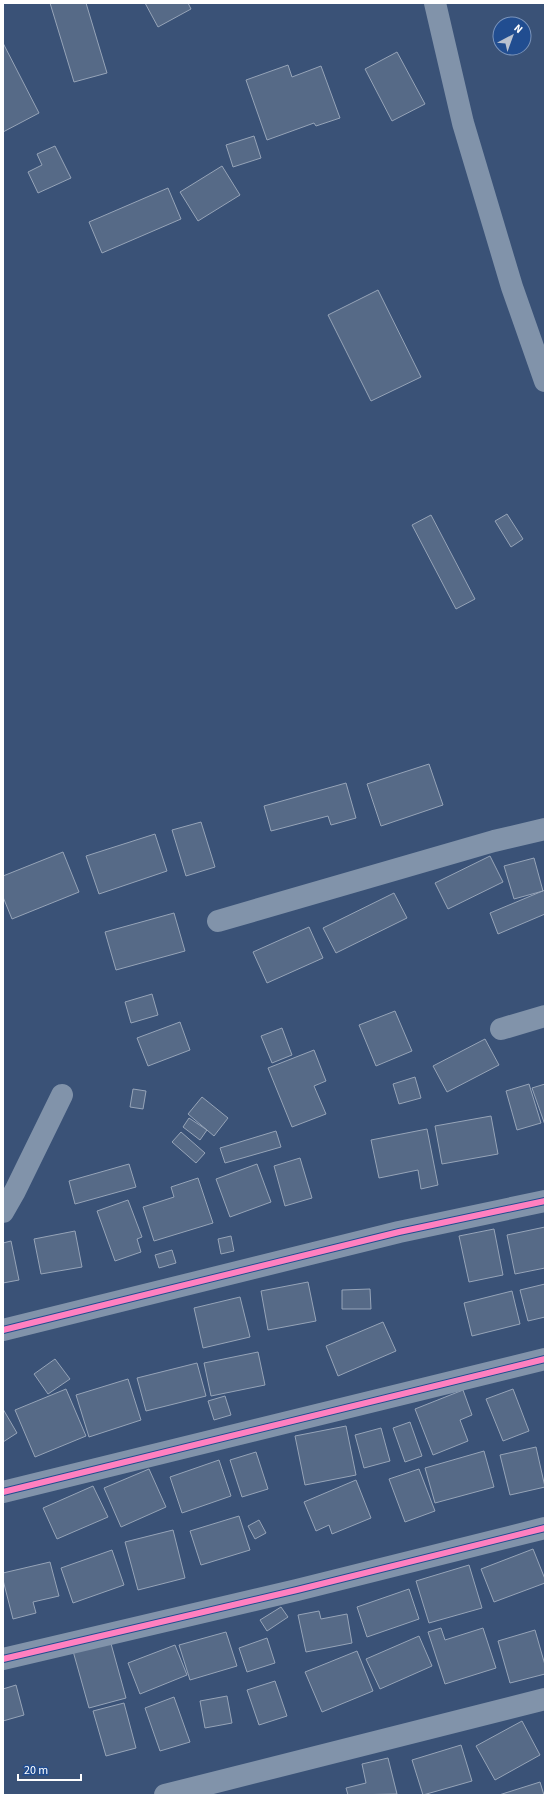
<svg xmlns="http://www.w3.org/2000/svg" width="548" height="1798" viewBox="0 0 548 1798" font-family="'Source Sans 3',sans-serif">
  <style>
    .building { fill: #566a87; stroke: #96a4b8 }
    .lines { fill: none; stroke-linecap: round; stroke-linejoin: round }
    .minor { stroke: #8193aa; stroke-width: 22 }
    .cycleway-casing { stroke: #214d90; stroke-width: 8 }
    .cycleway { stroke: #ff80c0; stroke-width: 6 }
  </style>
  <rect width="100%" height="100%" fill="#3a5277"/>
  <path class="building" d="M 50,3 L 86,3 L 107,73 L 74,82 Z
    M 145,3 L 188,3 L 191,9 L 158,27 Z
    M 3,43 L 39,113 L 3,132 Z
    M 397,52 L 425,104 L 392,121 L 365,69 Z
    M 288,65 L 292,77 L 321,66 L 340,118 L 316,126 L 314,123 L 267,140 L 246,80 Z
    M 254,136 L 261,158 L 233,167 L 226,145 Z
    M 55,146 L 71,178 L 38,193 L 28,172 L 42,165 L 37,154 Z
    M 222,166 L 240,195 L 198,221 L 180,192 Z
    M 168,188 L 181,219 L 102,253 L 89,222 Z
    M 378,290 L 421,377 L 371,401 L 328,315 Z
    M 507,514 L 523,539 L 511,547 L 495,521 Z
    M 431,515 L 475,599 L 456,609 L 412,525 Z
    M 429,764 L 443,805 L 381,826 L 367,784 Z
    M 346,783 L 356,818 L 331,825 L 328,816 L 271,831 L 264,806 Z
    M 201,822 L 215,867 L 186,876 L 172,830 Z
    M 155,834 L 167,871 L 99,894 L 86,856 Z
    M 63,852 L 79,892 L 12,919 L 3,897 L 3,876 Z
    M 490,856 L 503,882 L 448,909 L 435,883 Z
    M 534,858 L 543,891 L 514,899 L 504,866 Z
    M 545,890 L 545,914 L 498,934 L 490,913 Z
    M 394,893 L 407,918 L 336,953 L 323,928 Z
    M 174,913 L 185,951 L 116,970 L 105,932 Z
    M 309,927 L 323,958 L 267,983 L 253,952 Z
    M 152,994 L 158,1015 L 131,1023 L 125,1002 Z
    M 395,1011 L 412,1051 L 376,1066 L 359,1025 Z
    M 180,1022 L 190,1050 L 148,1066 L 137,1038 Z
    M 282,1028 L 292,1055 L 272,1063 L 261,1036 Z
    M 485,1039 L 499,1065 L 447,1092 L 433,1066 Z
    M 314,1050 L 326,1081 L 314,1086 L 326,1114 L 292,1127 L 268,1068 Z
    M 415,1077 L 421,1098 L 399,1104 L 393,1084 Z
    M 529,1084 L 541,1123 L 517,1130 L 506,1091 Z
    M 545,1084 L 545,1125 L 532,1088 Z
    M 133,1089 L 146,1091 L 143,1109 L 130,1107 Z
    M 202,1097 L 228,1118 L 214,1136 L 188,1114 Z
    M 491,1116 L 498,1154 L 442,1164 L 435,1126 Z
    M 189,1118 L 207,1130 L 200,1140 L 183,1127 Z
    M 427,1129 L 438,1185 L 421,1189 L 418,1170 L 379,1178 L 371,1140 Z
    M 276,1131 L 281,1147 L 225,1163 L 220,1148 Z
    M 181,1132 L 205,1153 L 196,1163 L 172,1142 Z
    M 300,1158 L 312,1198 L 285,1206 L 274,1166 Z
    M 129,1164 L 136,1187 L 75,1204 L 69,1181 Z
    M 257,1164 L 271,1202 L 230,1217 L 216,1179 Z
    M 198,1178 L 213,1223 L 154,1241 L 143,1207 L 174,1197 L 171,1187 Z
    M 128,1200 L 142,1237 L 137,1239 L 141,1252 L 115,1261 L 97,1211 Z
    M 545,1227 L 545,1268 L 515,1274 L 507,1235 Z
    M 494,1229 L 503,1275 L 469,1282 L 459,1236 Z
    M 75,1231 L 82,1267 L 41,1274 L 34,1239 Z
    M 231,1236 L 234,1251 L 221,1254 L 218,1239 Z
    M 11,1241 L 19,1280 L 3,1283 L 3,1243 Z
    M 172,1250 L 176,1263 L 159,1268 L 155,1255 Z
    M 308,1282 L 316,1321 L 268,1330 L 261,1291 Z
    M 545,1284 L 545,1317 L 528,1321 L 520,1290 Z
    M 370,1289 L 371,1309 L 342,1309 L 342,1290 Z
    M 512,1291 L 520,1324 L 472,1336 L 464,1303 Z
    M 240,1297 L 250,1337 L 203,1348 L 194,1308 Z
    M 383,1322 L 396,1351 L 338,1376 L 326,1346 Z
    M 258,1352 L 265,1385 L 211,1396 L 204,1363 Z
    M 55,1359 L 70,1379 L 48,1394 L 34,1374 Z
    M 197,1363 L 206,1396 L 146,1411 L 137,1378 Z
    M 128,1379 L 141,1420 L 89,1437 L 76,1395 Z
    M 66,1389 L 86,1436 L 35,1457 L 15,1410 Z
    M 513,1389 L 529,1431 L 503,1441 L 486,1399 Z
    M 463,1390 L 472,1415 L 460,1420 L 468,1441 L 433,1455 L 415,1409 Z
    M 225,1396 L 231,1415 L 214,1420 L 208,1401 Z
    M 3,1409 L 17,1433 L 3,1442 Z
    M 410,1422 L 422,1456 L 405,1462 L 393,1428 Z
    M 346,1426 L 356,1475 L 305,1485 L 295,1436 Z
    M 381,1428 L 390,1461 L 364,1468 L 355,1435 Z
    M 536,1447 L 545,1487 L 510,1495 L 500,1455 Z
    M 484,1451 L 494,1487 L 435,1503 L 425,1468 Z
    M 256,1452 L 268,1489 L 242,1497 L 230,1460 Z
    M 219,1460 L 231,1496 L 182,1513 L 170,1477 Z
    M 149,1469 L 166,1507 L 121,1527 L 104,1488 Z
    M 419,1469 L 435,1511 L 405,1522 L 389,1479 Z
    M 356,1480 L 371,1518 L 332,1534 L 329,1525 L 316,1531 L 304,1502 Z
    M 93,1486 L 108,1517 L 57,1539 L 43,1508 Z
    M 239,1516 L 250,1550 L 201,1565 L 190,1531 Z
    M 259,1520 L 266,1533 L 255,1539 L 248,1526 Z
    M 173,1530 L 185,1578 L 138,1590 L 125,1542 Z
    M 533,1549 L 545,1579 L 545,1583 L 494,1602 L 481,1569 Z
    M 112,1550 L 124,1585 L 73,1603 L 61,1568 Z
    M 50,1562 L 59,1596 L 33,1602 L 36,1613 L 13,1619 L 3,1580 L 3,1573 Z
    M 469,1565 L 482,1608 L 429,1623 L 416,1581 Z
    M 409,1589 L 419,1619 L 367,1637 L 357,1607 Z
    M 281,1607 L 288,1617 L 267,1631 L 260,1620 Z
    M 319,1611 L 321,1619 L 347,1614 L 352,1643 L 306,1652 L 298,1615 Z
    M 441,1628 L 445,1640 L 483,1628 L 496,1668 L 445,1684 L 428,1632 Z
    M 535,1630 L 545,1665 L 545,1674 L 510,1683 L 498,1641 Z
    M 226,1632 L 237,1666 L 190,1680 L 179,1645 Z
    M 419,1636 L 432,1666 L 380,1689 L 366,1659 Z
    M 267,1638 L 275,1663 L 247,1672 L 239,1648 Z
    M 110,1640 L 126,1698 L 89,1708 L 73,1651 Z
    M 175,1645 L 187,1675 L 140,1694 L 128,1663 Z
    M 357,1651 L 373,1691 L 322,1712 L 305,1672 Z
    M 275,1681 L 287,1716 L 259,1725 L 247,1690 Z
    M 16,1685 L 24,1715 L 3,1721 L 3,1689 Z
    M 227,1696 L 232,1723 L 205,1728 L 200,1701 Z
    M 174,1697 L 190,1742 L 160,1751 L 145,1708 Z
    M 124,1703 L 136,1748 L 106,1756 L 93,1711 Z
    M 522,1721 L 540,1755 L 495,1780 L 476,1746 Z
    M 461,1745 L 472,1781 L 423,1795 L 412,1760 Z
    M 388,1758 L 397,1794 L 348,1795 L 346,1788 L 366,1783 L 362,1764 Z
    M 540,1782 L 544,1795 L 499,1795 Z"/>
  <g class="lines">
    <path class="minor" d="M 435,3 L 463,123 L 512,287 L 545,381
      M 218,921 L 494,841 L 545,829
      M 501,1029 L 545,1016
      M 3,1212 L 15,1191 L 62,1095
      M 3,1330 L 399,1232 L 545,1201
      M 3,1492 L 545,1359
      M 3,1659 L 297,1590 L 545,1528
      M 165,1795 L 545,1699"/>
    <defs>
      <path id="cycleway" d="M 3,1330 L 399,1232 L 545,1201
        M 3,1492 L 545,1359
        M 3,1659 L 297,1590 L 545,1528"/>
    </defs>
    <use href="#cycleway" class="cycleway-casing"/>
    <use href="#cycleway" class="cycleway"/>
  </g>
  <rect width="548" height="1798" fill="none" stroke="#ffffff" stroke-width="8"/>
  <g transform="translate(512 36) rotate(41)"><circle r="19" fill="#214d90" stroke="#7a94bc"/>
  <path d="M0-3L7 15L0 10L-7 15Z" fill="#bac2cf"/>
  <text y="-6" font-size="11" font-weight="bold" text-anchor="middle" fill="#ffffff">N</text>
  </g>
  <path d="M18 1774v6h63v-6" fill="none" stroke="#ffffff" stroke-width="2"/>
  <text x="24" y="1774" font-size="12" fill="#ffffff" stroke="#214d90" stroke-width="3" paint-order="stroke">20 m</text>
</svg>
